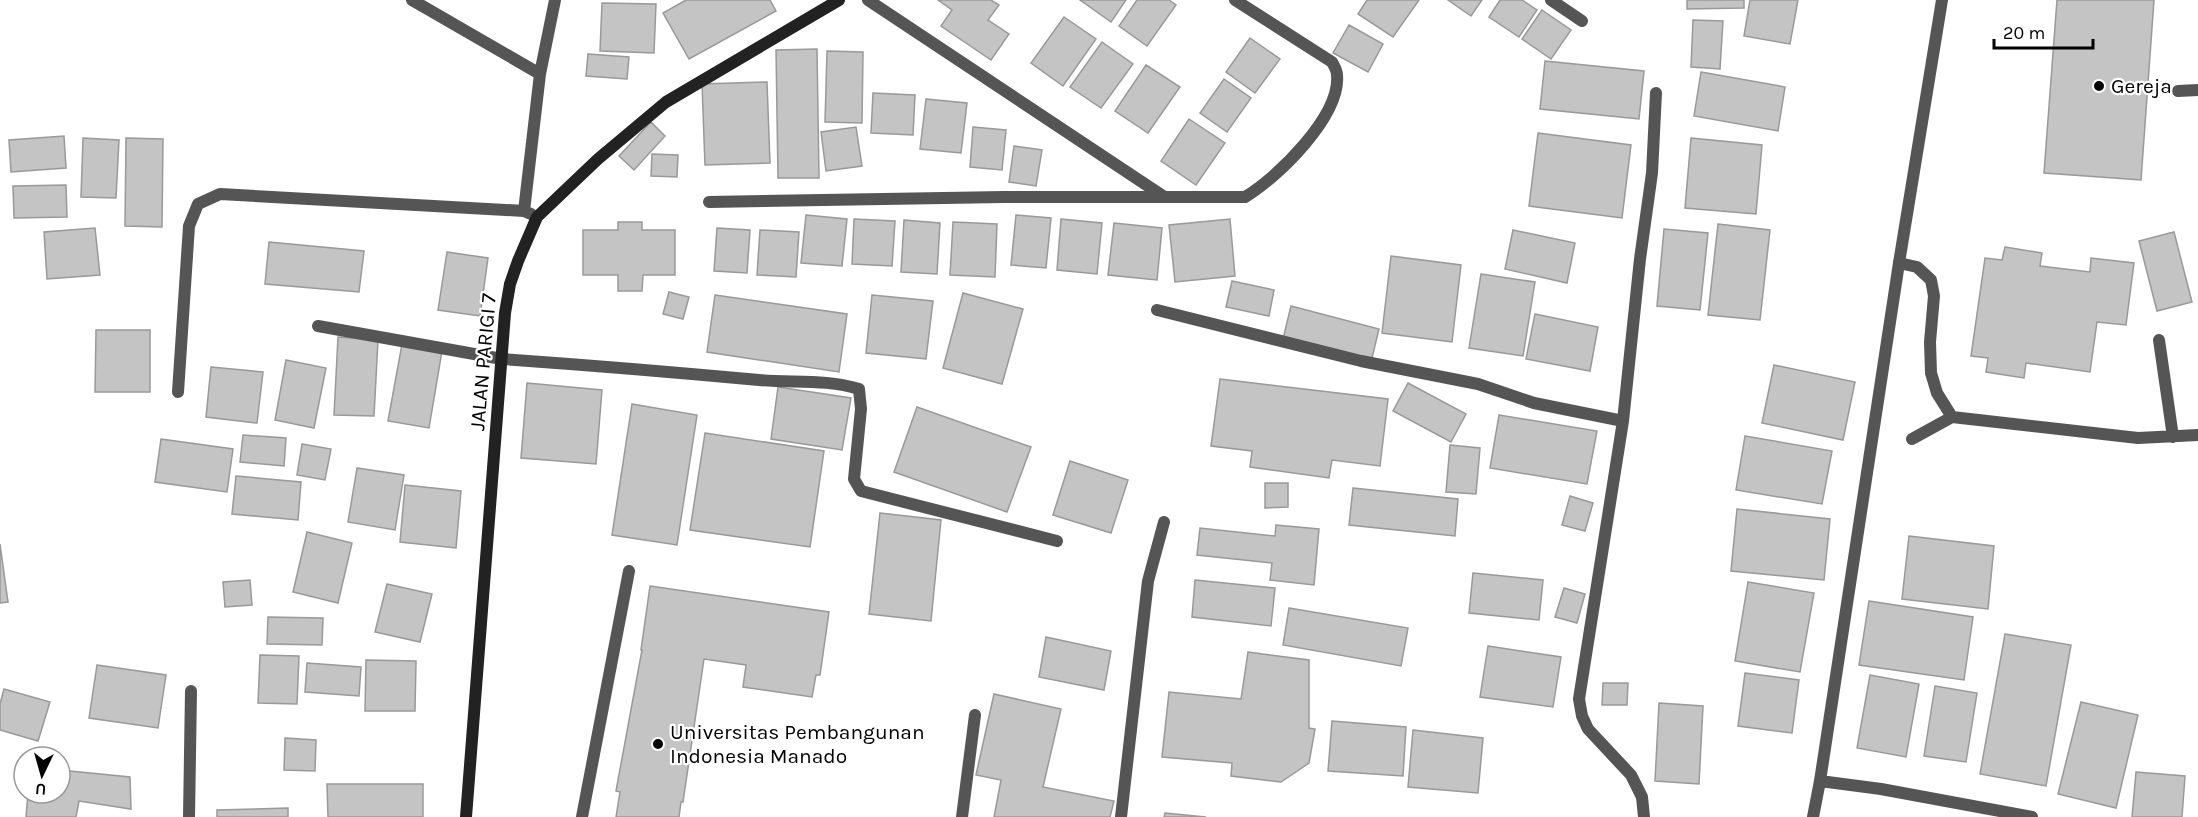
<svg xmlns="http://www.w3.org/2000/svg" width="2198" height="817" viewBox="0 0 2198 817" font-family="Karla,sans-serif">
  <style>
    .building { fill: #c4c4c4; stroke: #999; stroke-width: 1.5 }
    .lines { fill: none; stroke-linecap: round; stroke-linejoin: round }
    .lane { stroke: #555; stroke-width: 12 }
    .street { stroke: #555; stroke-width: 12 }
    .secondary { stroke: #222; stroke-width: 12 }
    .poi-dot { fill: #000; stroke: #fff; stroke-width: 2 }
    .labels { text-anchor: middle; dominant-baseline: central; stroke-width: 4.5; stroke-linejoin: round; paint-order: stroke }
    .poi-label { font-size: 21px; fill: #000; stroke: #fff; text-anchor: start }
    .street-label { font-size: 21px; fill: #000; stroke: #fff }
  </style>
  <rect width="100%" height="100%" fill="#fff"/>
  <path class="building" d="M 686,0 L 770,0 L 776,11 L 689,59 L 663,13 Z
    M 938,0 L 991,0 L 999,5 L 988,20 L 1009,34 L 991,60 L 941,26 L 952,10 Z
    M 1080,0 L 1126,0 L 1111,22 Z
    M 1137,0 L 1169,0 L 1176,5 L 1147,46 L 1119,26 Z
    M 1367,0 L 1419,0 L 1393,37 L 1358,14 Z
    M 1448,0 L 1482,0 L 1471,16 Z
    M 1500,0 L 1522,0 L 1537,10 L 1519,37 L 1489,17 Z
    M 1687,0 L 1744,0 L 1744,8 L 1687,9 Z
    M 1750,0 L 1798,0 L 1790,44 L 1744,36 Z
    M 2057,0 L 2154,0 L 2141,180 L 2044,173 Z
    M 602,3 L 656,4 L 654,53 L 600,51 Z
    M 1542,10 L 1571,30 L 1551,59 L 1522,39 Z
    M 1064,17 L 1096,39 L 1063,86 L 1031,63 Z
    M 1693,20 L 1723,21 L 1720,69 L 1691,67 Z
    M 1349,25 L 1383,44 L 1368,72 L 1333,53 Z
    M 1250,38 L 1280,59 L 1255,93 L 1226,72 Z
    M 1102,42 L 1133,64 L 1101,108 L 1070,87 Z
    M 817,49 L 819,178 L 778,178 L 776,50 Z
    M 827,51 L 863,52 L 862,123 L 825,122 Z
    M 588,54 L 629,57 L 627,79 L 586,76 Z
    M 1545,61 L 1644,71 L 1639,119 L 1540,109 Z
    M 1146,65 L 1180,87 L 1148,133 L 1115,111 Z
    M 1701,72 L 1785,87 L 1778,131 L 1694,116 Z
    M 1224,79 L 1251,98 L 1227,132 L 1200,113 Z
    M 767,82 L 770,163 L 705,165 L 702,84 Z
    M 873,93 L 915,95 L 913,135 L 871,133 Z
    M 926,99 L 967,103 L 961,153 L 920,149 Z
    M 1189,119 L 1225,143 L 1196,185 L 1161,161 Z
    M 651,122 L 665,136 L 634,170 L 619,156 Z
    M 856,127 L 862,166 L 826,171 L 821,132 Z
    M 973,127 L 1006,130 L 1002,170 L 970,167 Z
    M 1538,133 L 1631,145 L 1622,218 L 1529,206 Z
    M 64,136 L 66,168 L 11,172 L 9,140 Z
    M 83,138 L 119,140 L 116,198 L 81,197 Z
    M 126,138 L 163,139 L 162,227 L 125,226 Z
    M 1691,138 L 1762,145 L 1756,214 L 1685,208 Z
    M 1014,146 L 1042,150 L 1036,186 L 1009,182 Z
    M 652,154 L 678,155 L 677,177 L 651,176 Z
    M 66,185 L 67,217 L 14,218 L 13,186 Z
    M 806,215 L 847,219 L 842,266 L 801,263 Z
    M 1016,215 L 1051,218 L 1046,268 L 1011,265 Z
    M 854,219 L 895,221 L 892,266 L 852,264 Z
    M 1061,219 L 1102,223 L 1097,274 L 1057,270 Z
    M 1230,219 L 1235,276 L 1175,282 L 1169,225 Z
    M 904,220 L 940,223 L 937,274 L 901,272 Z
    M 618,222 L 642,222 L 642,230 L 675,230 L 675,275 L 643,275 L 642,291 L 618,291 L 618,275 L 583,275 L 583,230 L 618,230 Z
    M 953,222 L 997,224 L 995,277 L 950,275 Z
    M 1114,223 L 1162,228 L 1157,280 L 1108,275 Z
    M 1718,224 L 1770,230 L 1760,320 L 1708,315 Z
    M 95,228 L 100,275 L 47,279 L 44,232 Z
    M 717,228 L 750,230 L 747,273 L 714,271 Z
    M 1664,229 L 1708,233 L 1700,310 L 1657,306 Z
    M 760,230 L 799,232 L 796,277 L 757,275 Z
    M 1513,230 L 1575,243 L 1567,283 L 1505,269 Z
    M 2174,232 L 2192,302 L 2157,311 L 2139,241 Z
    M 269,242 L 364,251 L 359,292 L 265,284 Z
    M 2005,247 L 2042,253 L 2040,266 L 2090,272 L 2091,258 L 2134,263 L 2126,325 L 2097,322 L 2090,372 L 2026,363 L 2024,378 L 1986,372 L 1988,358 L 1971,356 L 1985,258 L 2002,260 Z
    M 447,252 L 488,258 L 480,316 L 438,310 Z
    M 1391,256 L 1461,265 L 1452,342 L 1382,333 Z
    M 1481,274 L 1535,282 L 1523,356 L 1469,348 Z
    M 1232,281 L 1274,290 L 1269,316 L 1226,307 Z
    M 669,292 L 689,297 L 683,319 L 663,314 Z
    M 963,293 L 1023,309 L 1002,384 L 943,368 Z
    M 715,295 L 847,314 L 839,372 L 707,352 Z
    M 872,295 L 933,301 L 926,359 L 866,353 Z
    M 1291,306 L 1379,329 L 1371,362 L 1283,339 Z
    M 1535,314 L 1598,327 L 1590,371 L 1526,359 Z
    M 96,330 L 150,330 L 150,392 L 95,392 Z
    M 338,337 L 378,340 L 374,416 L 334,415 Z
    M 402,344 L 442,351 L 429,428 L 388,421 Z
    M 286,360 L 326,368 L 314,428 L 275,420 Z
    M 1774,365 L 1855,382 L 1843,440 L 1762,423 Z
    M 211,367 L 263,372 L 257,423 L 206,417 Z
    M 1220,379 L 1388,399 L 1380,466 L 1332,460 L 1329,478 L 1250,467 L 1252,451 L 1211,446 Z
    M 527,383 L 602,390 L 596,464 L 521,458 Z
    M 1408,383 L 1466,414 L 1451,442 L 1393,411 Z
    M 778,387 L 851,398 L 842,450 L 771,439 Z
    M 632,404 L 697,415 L 677,545 L 612,535 Z
    M 917,407 L 1031,447 L 1007,512 L 894,472 Z
    M 1499,415 L 1597,431 L 1587,484 L 1490,468 Z
    M 705,433 L 824,451 L 810,547 L 690,530 Z
    M 243,435 L 286,438 L 284,466 L 240,462 Z
    M 1745,436 L 1832,451 L 1822,504 L 1736,490 Z
    M 161,439 L 233,449 L 227,492 L 155,482 Z
    M 302,444 L 331,449 L 325,480 L 297,475 Z
    M 1450,445 L 1480,448 L 1476,494 L 1446,492 Z
    M 1070,461 L 1128,480 L 1111,533 L 1053,515 Z
    M 357,468 L 404,475 L 395,530 L 348,522 Z
    M 236,476 L 301,482 L 298,520 L 232,514 Z
    M 1265,483 L 1288,483 L 1288,507 L 1265,508 Z
    M 405,485 L 461,491 L 456,548 L 400,542 Z
    M 1353,488 L 1458,499 L 1455,536 L 1349,525 Z
    M 1570,496 L 1593,503 L 1585,531 L 1562,525 Z
    M 1737,509 L 1830,519 L 1824,580 L 1731,571 Z
    M 880,513 L 941,520 L 931,621 L 869,614 Z
    M 1276,525 L 1319,529 L 1314,585 L 1270,580 L 1272,563 L 1197,555 L 1200,528 L 1275,536 Z
    M 307,532 L 352,543 L 338,603 L 293,592 Z
    M 1909,536 L 1994,546 L 1988,609 L 1902,599 Z
    M 0,544 L 8,602 L 0,603 Z
    M 1473,573 L 1543,580 L 1539,620 L 1469,613 Z
    M 250,580 L 252,605 L 225,607 L 223,582 Z
    M 1195,580 L 1275,588 L 1271,626 L 1192,617 Z
    M 1748,582 L 1814,593 L 1800,672 L 1735,661 Z
    M 387,584 L 432,594 L 420,642 L 375,632 Z
    M 650,586 L 829,612 L 820,675 L 816,675 L 812,697 L 743,687 L 746,665 L 704,659 L 683,802 L 681,802 L 679,817 L 616,817 L 620,792 L 616,791 L 642,650 L 641,650 Z
    M 1564,588 L 1585,594 L 1577,623 L 1555,617 Z
    M 1869,601 L 1973,617 L 1964,680 L 1859,665 Z
    M 1289,608 L 1408,628 L 1401,666 L 1283,645 Z
    M 268,617 L 323,618 L 322,645 L 267,644 Z
    M 2005,634 L 2071,645 L 2046,786 L 1980,774 Z
    M 1046,637 L 1111,651 L 1104,690 L 1039,677 Z
    M 1488,646 L 1561,657 L 1553,707 L 1480,697 Z
    M 1248,652 L 1309,660 L 1309,728 L 1315,729 L 1309,763 L 1281,782 L 1231,776 L 1232,763 L 1162,757 L 1169,692 L 1241,699 Z
    M 260,655 L 299,656 L 297,704 L 258,703 Z
    M 366,660 L 416,661 L 415,711 L 365,711 Z
    M 307,663 L 361,667 L 359,696 L 305,692 Z
    M 97,665 L 166,675 L 158,728 L 89,718 Z
    M 1745,673 L 1799,680 L 1792,733 L 1738,726 Z
    M 1870,675 L 1919,684 L 1906,757 L 1857,748 Z
    M 1603,683 L 1628,683 L 1627,705 L 1602,705 Z
    M 1935,686 L 1977,693 L 1966,762 L 1924,756 Z
    M 4,689 L 50,702 L 38,741 L 0,730 L 0,704 Z
    M 994,694 L 1061,709 L 1043,787 L 1114,801 L 1110,817 L 994,817 L 1001,780 L 976,775 Z
    M 2081,702 L 2138,715 L 2116,808 L 2058,794 Z
    M 1659,703 L 1703,706 L 1699,784 L 1655,781 Z
    M 1332,721 L 1406,727 L 1403,776 L 1328,771 Z
    M 1413,730 L 1483,738 L 1478,793 L 1408,787 Z
    M 285,738 L 316,740 L 315,771 L 284,770 Z
    M 60,770 L 130,777 L 131,809 L 79,801 L 76,817 L 26,817 L 28,793 L 60,793 Z
    M 2136,772 L 2185,776 L 2182,817 L 2132,817 Z
    M 327,784 L 423,784 L 423,817 L 328,817 Z
    M 288,808 L 288,817 L 217,817 L 217,810 Z
    M 1165,813 L 1206,817 L 1164,817 Z"/>
  <g class="lines">
    <path class="lane" d="M 1899,263 L 1917,267 L 1931,280 L 1934,296 L 1930,342 L 1931,373 L 1937,393 L 1952,417
      M 318,326 L 502,359
      M 2159,340 L 2173,437
      M 1912,439 L 1952,417 L 2138,438 L 2198,435
      M 1121,817 L 1148,581 L 1164,522"/>
    <path class="street" d="M 412,0 L 540,74
      M 868,0 L 1163,196
      M 1551,0 L 1582,21
      M 2178,91 L 2198,90
      M 709,202 L 1004,197 L 1245,197 C 1277,178 1341,116 1337,75 C 1337,70 1334,66 1332,62 L 1235,0
      M 531,214 L 524,211 L 540,74 L 555,0
      M 1157,310 L 1361,361 L 1478,384 L 1534,403 L 1623,421
      M 502,359 C 588,365 673,372 759,380 C 793,383 827,379 859,389 L 861,409 L 854,479 L 861,491 L 1057,541
      M 178,392 L 189,226 L 198,204 L 220,194 L 524,211
      M 1820,781 L 1899,263 L 1942,0
      M 189,817 L 191,691
      M 582,817 L 629,571
      M 962,817 L 975,715
      M 1644,817 L 1642,797 L 1631,775 L 1588,729 L 1582,716 L 1579,699 L 1623,421 L 1640,259 L 1652,173 L 1656,93
      M 1813,817 L 1820,781 L 1881,789 L 2032,817"/>
    <path class="secondary" d="M 466,817 L 505,313 L 510,284 L 518,261 L 537,217 L 598,159 L 666,102 L 839,0"/>
  </g>
  <g class="poi-dot">
    <circle cx="2099" cy="86" r="6"/>
    <circle cx="658" cy="744" r="6"/>
  </g>
  <g class="labels">
    <g class="poi-label">
      <text x="2111" y="86">Gereja</text>
      <text x="670" y="732">Universitas Pembangunan<tspan x="670" dy="24">Indonesia Manado</tspan></text>
    </g>
    <g class="street-label">
      <text transform="translate(483 362) rotate(-85)">JALAN PARIGI 7</text>
    </g>
  </g>
  <g transform="translate(42 775) rotate(185)"><circle r="28" fill="#ffffff" stroke="#999999" stroke-width="1.5"/>
  <path d="M0-4.5L10 22L0 15L-10 22Z" fill="#000000"/>
  <text y="-9" font-size="16" font-weight="bold" text-anchor="middle" fill="#000000">U</text>
  </g>
  <path d="M1994 39v9h99v-9" fill="none" stroke="#000000" stroke-width="3"/>
  <text x="2003" y="39" font-size="18" fill="#000000" stroke="#ffffff" stroke-width="4.5" paint-order="stroke">20 m</text>
</svg>
